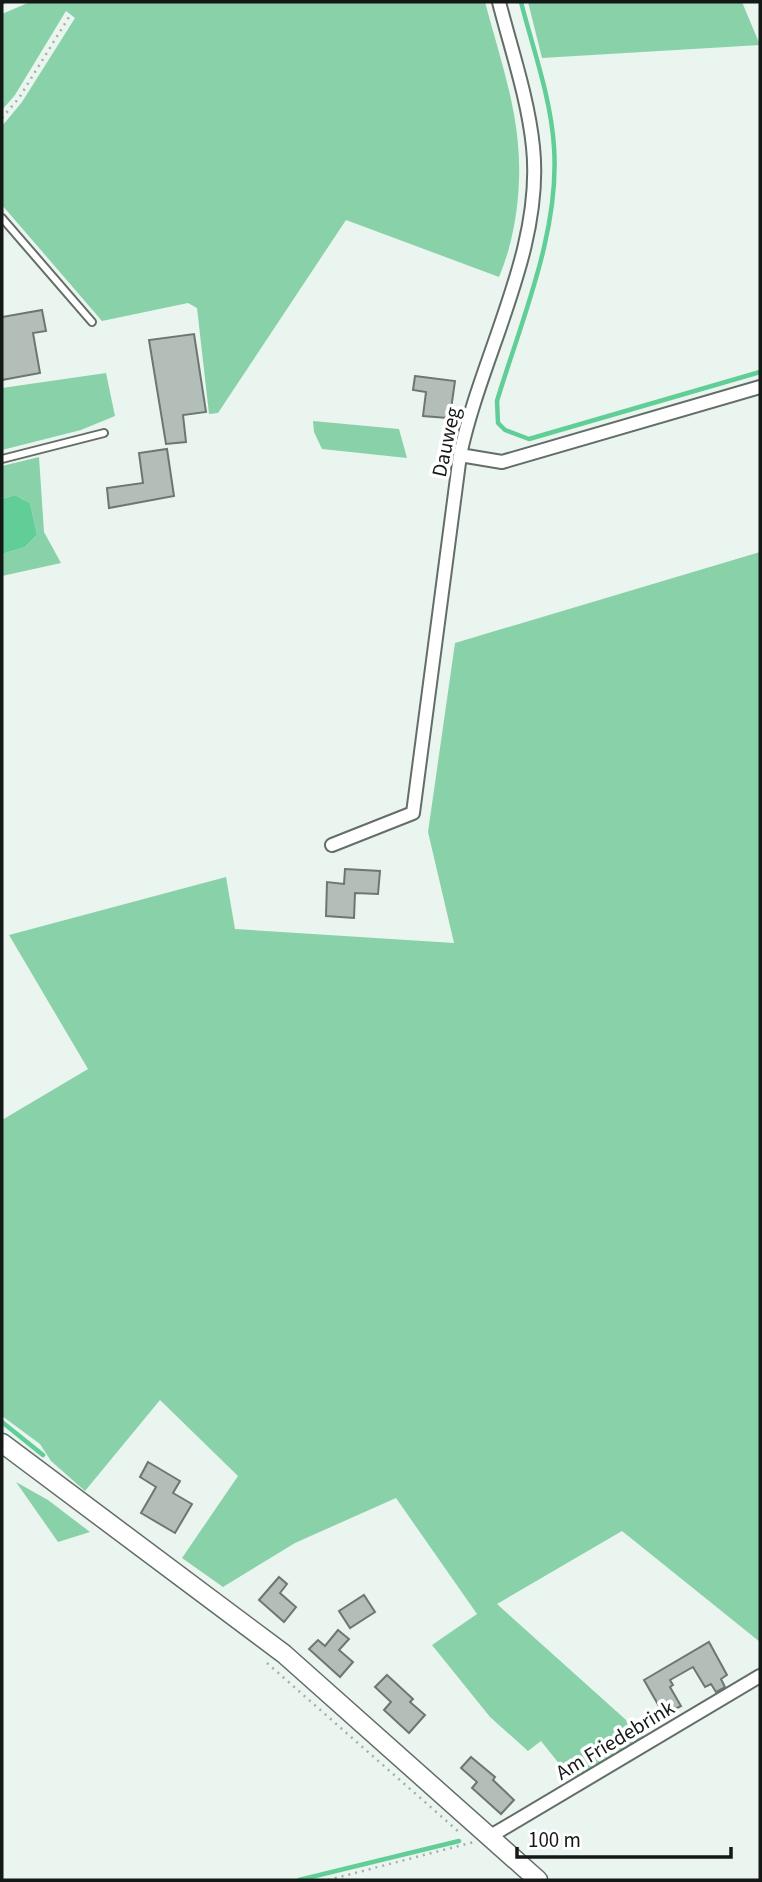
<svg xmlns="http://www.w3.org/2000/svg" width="762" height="1882" viewBox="0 0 762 1882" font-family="'Source Sans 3',sans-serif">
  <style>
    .green { fill: #89d2a9 }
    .water { fill: #62ce97 }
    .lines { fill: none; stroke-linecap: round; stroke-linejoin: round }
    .stream { stroke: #62ce97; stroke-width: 4.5 }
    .building { fill: #b4beb8; stroke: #6d7771; stroke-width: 2 }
    .lane-casing { stroke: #646d67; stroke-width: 10 }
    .street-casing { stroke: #646d67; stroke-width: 16 }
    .secondary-casing { stroke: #646d67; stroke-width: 21 }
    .path { stroke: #a6afab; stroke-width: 2.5; stroke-dasharray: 2 5; stroke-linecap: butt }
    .lane { stroke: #fff; stroke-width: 6 }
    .street { stroke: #fff; stroke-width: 12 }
    .secondary { stroke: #fff; stroke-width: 18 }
    .labels { text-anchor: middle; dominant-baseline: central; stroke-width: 7; stroke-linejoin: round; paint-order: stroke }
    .street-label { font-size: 21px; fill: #141816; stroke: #fff }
  </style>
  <rect width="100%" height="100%" fill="#eaf5ef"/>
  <path class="green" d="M 30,2 L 485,2 C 497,48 514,96 518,144 C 522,187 516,237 499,277 L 346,220 L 218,413 L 209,414 L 197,308 L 188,303 L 102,321 L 2,205 L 2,126 L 22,102 L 75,18 L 66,11 L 15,95 L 2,110 L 2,14 Z
    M 528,2 L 742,2 L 760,45 L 542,58 Z
    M 106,373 L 115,416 L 81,430 L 2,450 L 2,388 Z
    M 313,421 L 399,429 L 407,458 L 322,449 L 314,432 Z
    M 39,457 L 44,532 L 61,563 L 2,576 L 2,554 L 25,547 L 37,535 L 30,503 L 15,495 L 2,499 L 2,466 Z
    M 760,552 L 760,1642 L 622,1531 L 497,1604 L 645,1737 L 573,1781 L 541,1741 L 528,1751 L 490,1717 L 432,1645 L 477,1614 L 396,1498 L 295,1543 L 223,1587 L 182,1558 L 238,1476 L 160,1400 L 85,1491 L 51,1461 L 40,1444 L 2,1416 L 2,1120 L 88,1069 L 9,935 L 226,877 L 235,929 L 454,943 L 428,832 L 455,643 Z
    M 16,1482 L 48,1500 L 90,1532 L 58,1542 Z"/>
  <path class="water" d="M 15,495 L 30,503 L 37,535 L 25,547 L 2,554 L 2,499 Z"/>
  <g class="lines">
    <path class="stream" d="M 2,2 L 3,2
      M 521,2 C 533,49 551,98 554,147 C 560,232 521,321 497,401 L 498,423 L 505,430 L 529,439 L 760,372
      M 2,1422 L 43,1455
      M 299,1880 L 459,1841"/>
  </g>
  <path class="building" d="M 42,310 L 46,331 L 33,333 L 40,373 L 2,380 L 2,317 Z
    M 194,334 L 206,412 L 183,415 L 186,442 L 166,444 L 149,340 Z
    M 415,376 L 455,381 L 451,409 L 448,408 L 447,418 L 423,416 L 426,392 L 413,390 Z
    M 167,449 L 174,496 L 109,508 L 107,488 L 143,483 L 139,453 Z
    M 345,869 L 380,871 L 378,894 L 355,893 L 354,918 L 326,916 L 327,882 L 344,884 Z
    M 148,1462 L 180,1481 L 173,1493 L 192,1504 L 175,1533 L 141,1513 L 156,1487 L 140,1477 Z
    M 279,1577 L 287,1584 L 280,1593 L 296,1607 L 284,1622 L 259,1600 Z
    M 364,1595 L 375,1612 L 350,1628 L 339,1611 Z
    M 338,1630 L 349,1639 L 339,1650 L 353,1662 L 340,1677 L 309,1649 L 318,1640 L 325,1646 Z
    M 709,1642 L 727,1675 L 721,1679 L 725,1687 L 716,1692 L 711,1684 L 705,1687 L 693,1667 L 670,1680 L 673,1685 L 670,1687 L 681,1706 L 664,1715 L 644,1680 Z
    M 387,1675 L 413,1699 L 410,1702 L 425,1715 L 409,1733 L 384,1710 L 391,1702 L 375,1687 Z
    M 471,1757 L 495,1777 L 493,1780 L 514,1800 L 501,1814 L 472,1788 L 477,1782 L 461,1768 Z"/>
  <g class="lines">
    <defs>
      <path id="lane" d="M 2,218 L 92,322
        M 2,459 L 104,433"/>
      <path id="street" d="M 460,455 L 502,462 L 760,387
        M 332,845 L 413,813 L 460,455 C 481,355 544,250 533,147 C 528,98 511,49 499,2
        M 489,1837 L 760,1676"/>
      <path id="secondary" d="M 2,1443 L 284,1654 L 538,1880"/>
    </defs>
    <use href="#lane" class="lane-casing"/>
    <use href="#street" class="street-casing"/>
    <use href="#secondary" class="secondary-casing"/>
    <path class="path" d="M 2,118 L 19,98 L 69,17
      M 267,1663 L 459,1832
      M 328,1880 L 474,1842"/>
    <use href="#lane" class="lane"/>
    <use href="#street" class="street"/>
    <use href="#secondary" class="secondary"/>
  </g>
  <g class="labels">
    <g class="street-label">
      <text transform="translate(446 442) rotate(-78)">Dauweg</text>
      <text transform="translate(615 1740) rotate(-31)">Am Friedebrink</text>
    </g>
  </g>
  <rect width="762" height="1882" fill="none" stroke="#141816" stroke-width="7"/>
  <path d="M517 1847v10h214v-10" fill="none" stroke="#141816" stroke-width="3.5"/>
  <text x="528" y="1847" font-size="21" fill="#141816" stroke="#ffffff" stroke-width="5" paint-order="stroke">100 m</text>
</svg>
